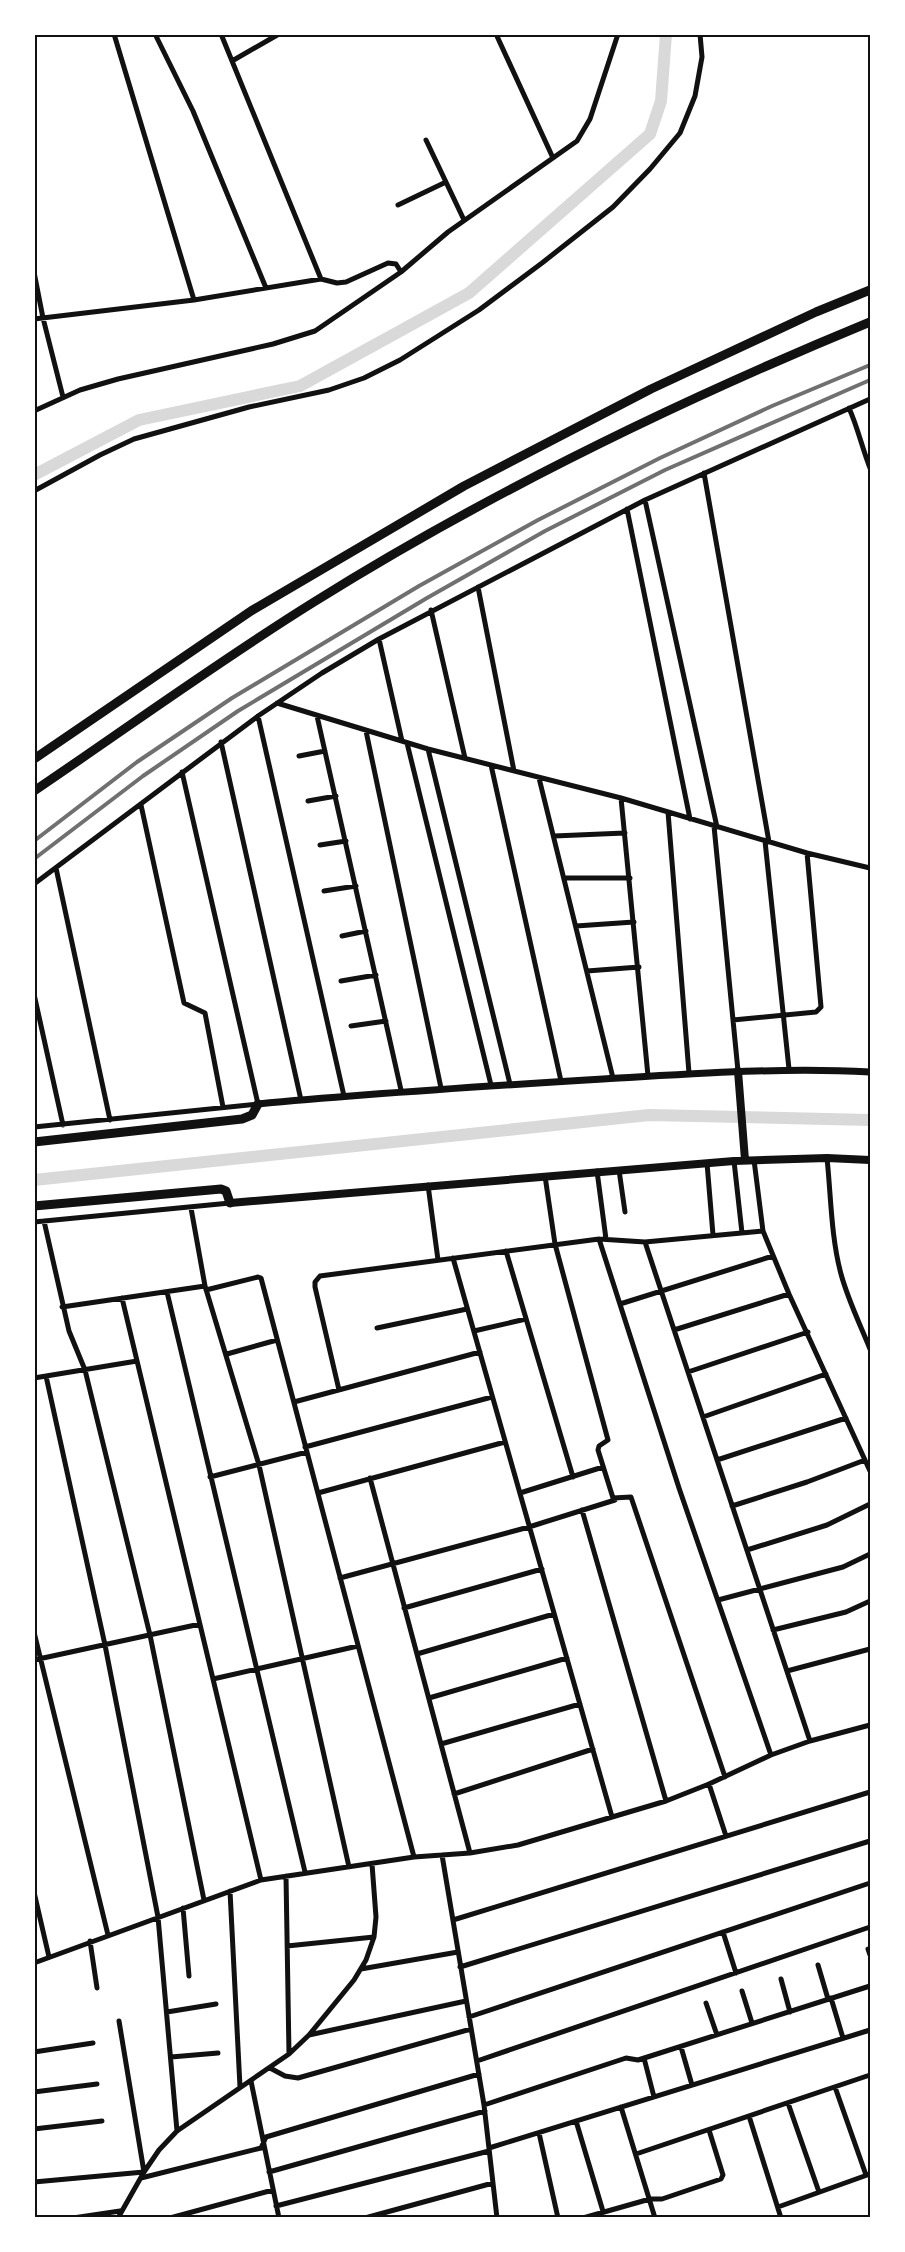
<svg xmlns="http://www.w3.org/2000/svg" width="905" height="2252" viewBox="0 0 905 2252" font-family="'Open Sans',sans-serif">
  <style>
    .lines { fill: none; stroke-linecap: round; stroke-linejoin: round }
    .canal { stroke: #d9d9d9; stroke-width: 12 }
    .minor { stroke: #111; stroke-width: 5 }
    .tertiary { stroke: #111; stroke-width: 7 }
    .secondary { stroke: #111; stroke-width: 8 }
    .trunk { stroke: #111; stroke-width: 9 }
    .rail { stroke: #707070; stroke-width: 4 }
    .neatline { fill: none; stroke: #111; stroke-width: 2 }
  </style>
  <rect width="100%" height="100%" fill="#fff"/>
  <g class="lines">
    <path class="canal" d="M 34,475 L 139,420 L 300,386 L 469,293 L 650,134 L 661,101 L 666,34
      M 34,1180 L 649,1115 L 870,1120"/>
    <path class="minor" d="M 114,34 L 194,300
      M 155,34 L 193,111 L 266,288
      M 221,34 L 321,279
      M 496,34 L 553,158
      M 232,61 L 279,34
      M 426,140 L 464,220
      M 398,205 L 446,182
      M 34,272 L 43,318 L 63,397
      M 34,319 L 194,300 L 321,279 L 337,283 L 346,282 L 388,263 L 396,264 L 401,272
      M 849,408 C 858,428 862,448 870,468
      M 34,411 L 80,390 L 118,379 L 273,344 L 315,331 L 401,272 L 448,232 L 577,141 L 590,119 L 618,34
      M 704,473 L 769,842
      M 34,491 L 100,455 L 134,439 L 249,407 L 329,390 L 364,378 L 400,360 L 479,310 L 542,263 L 613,207 L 650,169 L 680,133 L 695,96 L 702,57 L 700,34
      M 645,500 L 717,827
      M 627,509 L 690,819
      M 478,587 L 514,771
      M 431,610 L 465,758
      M 379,639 L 402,741
      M 277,703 L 428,749 L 621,798 L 807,853 L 870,868
      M 258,716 L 344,1096
      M 317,716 L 401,1090
      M 366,731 L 441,1088
      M 221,742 L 301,1100
      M 407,743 L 491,1085
      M 428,749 L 510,1084
      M 299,756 L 325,751
      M 491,765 L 561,1081
      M 539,778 L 613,1078
      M 621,798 L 648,1076
      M 308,801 L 336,796
      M 141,805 L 184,1003 L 205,1013 L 223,1107
      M 668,812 L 689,1073
      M 714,826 L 738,1071
      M 554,836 L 625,833
      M 765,841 L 789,1069
      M 320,845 L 346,841
      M 56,868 L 110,1120
      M 564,878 L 630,878
      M 34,884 L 258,716 L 322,673 L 379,639 L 645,500 L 870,399
      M 324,891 L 356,886
      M 576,926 L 634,922
      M 342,936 L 366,931
      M 587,971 L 639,967
      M 341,981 L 376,975
      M 34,994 L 63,1125
      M 733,1020 L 816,1012 L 821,1007 L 807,853
      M 351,1026 L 386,1021
      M 34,1127 L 258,1104 L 182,772
      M 827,1158 C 831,1196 831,1237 841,1274 C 848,1300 860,1324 870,1349
      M 754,1160 L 763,1231 L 789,1294 L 870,1471
      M 734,1161 L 742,1233
      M 707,1163 L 713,1235
      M 619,1170 L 625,1212
      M 597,1171 L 606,1239
      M 545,1176 L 555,1244 L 608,1440 L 599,1446 L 598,1450 L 613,1498 L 631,1497 L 725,1777
      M 428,1185 L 438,1260
      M 191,1208 L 205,1286 L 259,1465 L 349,1867
      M 44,1221 L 69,1331 L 85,1370 L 150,1635 L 204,1900
      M 34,1222 L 230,1203
      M 599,1239 L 679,1488 L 771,1755
      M 645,1242 L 810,1741
      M 506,1251 L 573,1477
      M 453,1258 L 612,1817
      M 206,1290 L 258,1277 L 261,1278 L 414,1857
      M 167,1292 L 305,1872
      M 122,1298 L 261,1880
      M 620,1304 L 773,1256
      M 62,1307 L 205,1286
      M 377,1328 L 467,1309
      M 674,1330 L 789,1294
      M 474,1331 L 526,1319
      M 227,1354 L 277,1340
      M 688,1372 L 808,1332
      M 46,1376 L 105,1645 L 158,1917 L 177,2131
      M 34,1378 L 137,1361
      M 339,1390 L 315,1287 L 315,1282 L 320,1276 L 599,1239 L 645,1242 L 763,1231
      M 294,1402 L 480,1352
      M 703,1417 L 826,1374
      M 305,1447 L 492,1397
      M 717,1460 L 846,1418
      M 210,1477 L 307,1452
      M 370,1478 L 470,1853
      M 318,1493 L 505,1442
      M 520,1493 L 603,1467
      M 732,1506 L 807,1482 L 865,1460
      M 582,1510 L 666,1801
      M 747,1550 L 827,1525 L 870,1504
      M 340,1578 L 529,1527 L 615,1500
      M 718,1600 L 843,1567 L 870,1554
      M 404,1608 L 542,1569
      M 773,1630 L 846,1612 L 870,1601
      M 34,1632 L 108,1935
      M 417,1654 L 554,1614
      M 34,1660 L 200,1624
      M 787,1671 L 870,1649
      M 213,1679 L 358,1646
      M 429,1698 L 567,1658
      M 441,1744 L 580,1704
      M 709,1784 L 726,1836
      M 454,1794 L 593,1749
      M 442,1855 L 484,2105 L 497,2218
      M 286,1876 L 289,2054
      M 230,1891 L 240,2087
      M 34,1892 L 49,1957
      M 183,1908 L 189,1976
      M 453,1920 L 870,1792
      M 723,1932 L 736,1973
      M 90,1941 L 97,1988
      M 287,1946 L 374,1937
      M 868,1949 L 870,1955
      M 34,1963 L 261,1880 L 414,1857 L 470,1853 L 518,1845 L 666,1801 L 709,1784 L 771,1755 L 810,1741 L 870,1725
      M 818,1965 L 828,1999
      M 460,1967 L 870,1841
      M 361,1969 L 458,1952
      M 781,1979 L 790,2012
      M 742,1991 L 752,2023
      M 831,1998 L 843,2038
      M 706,2003 L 717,2035
      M 167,2012 L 216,2004
      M 469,2017 L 870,1883
      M 309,2035 L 466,2001
      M 681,2047 L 692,2085
      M 34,2052 L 93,2043
      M 171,2057 L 218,2053
      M 644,2058 L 654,2097
      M 477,2061 L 870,1927
      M 270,2068 L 285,2076 L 298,2078 L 471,2029
      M 251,2081 L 279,2218
      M 835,2087 L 866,2175
      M 34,2092 L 97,2084
      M 788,2103 L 819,2192
      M 484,2105 L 626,2058 L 638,2060 L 870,1986
      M 621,2107 L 655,2218
      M 749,2116 L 781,2218
      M 576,2121 L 605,2218
      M 34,2129 L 102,2121
      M 539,2133 L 558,2218
      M 489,2148 L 870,2030
      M 636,2154 L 870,2075
      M 269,2172 L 485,2111
      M 141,2178 L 261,2148 L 266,2137 L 479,2074
      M 34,2182 L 144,2172 L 119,2021
      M 276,2206 L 489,2151
      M 778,2207 L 870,2174
      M 73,2218 L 120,2211
      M 118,2218 L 144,2172 L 159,2150 L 177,2131 L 289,2054 L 309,2035 L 354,1980 L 366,1960 L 374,1937 L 376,1917 L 372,1864
      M 170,2218 L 273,2190
      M 365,2218 L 493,2183
      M 583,2218 L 650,2199 L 662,2199 L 721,2179 L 723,2175 L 709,2130"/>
    <path class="tertiary" d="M 258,1104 C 373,1093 488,1086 603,1079 C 692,1074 781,1067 870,1072"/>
    <path class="secondary" d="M 738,1071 L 745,1160
      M 230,1203 L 734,1161 L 827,1158 L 870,1160"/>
    <path class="trunk" d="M 34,759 L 251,611 L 464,486 L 651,389 L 816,312 L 870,290
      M 34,791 C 127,728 219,661 314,602 C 490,492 678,401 870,322
      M 34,1142 L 242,1119 L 252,1115 L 258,1104
      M 34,1206 L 221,1189 L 226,1191 L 230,1203"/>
    <path class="rail" d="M 34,841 L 137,762 L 232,698 L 419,586 L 538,520 L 660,458 L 772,406 L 870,365
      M 34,859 L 143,776 L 238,711 L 427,598 L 545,531 L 665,470 L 870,380"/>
  </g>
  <rect width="905" height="2252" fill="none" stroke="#ffffff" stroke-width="72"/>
  <rect x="36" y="36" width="833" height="2180" class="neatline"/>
</svg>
